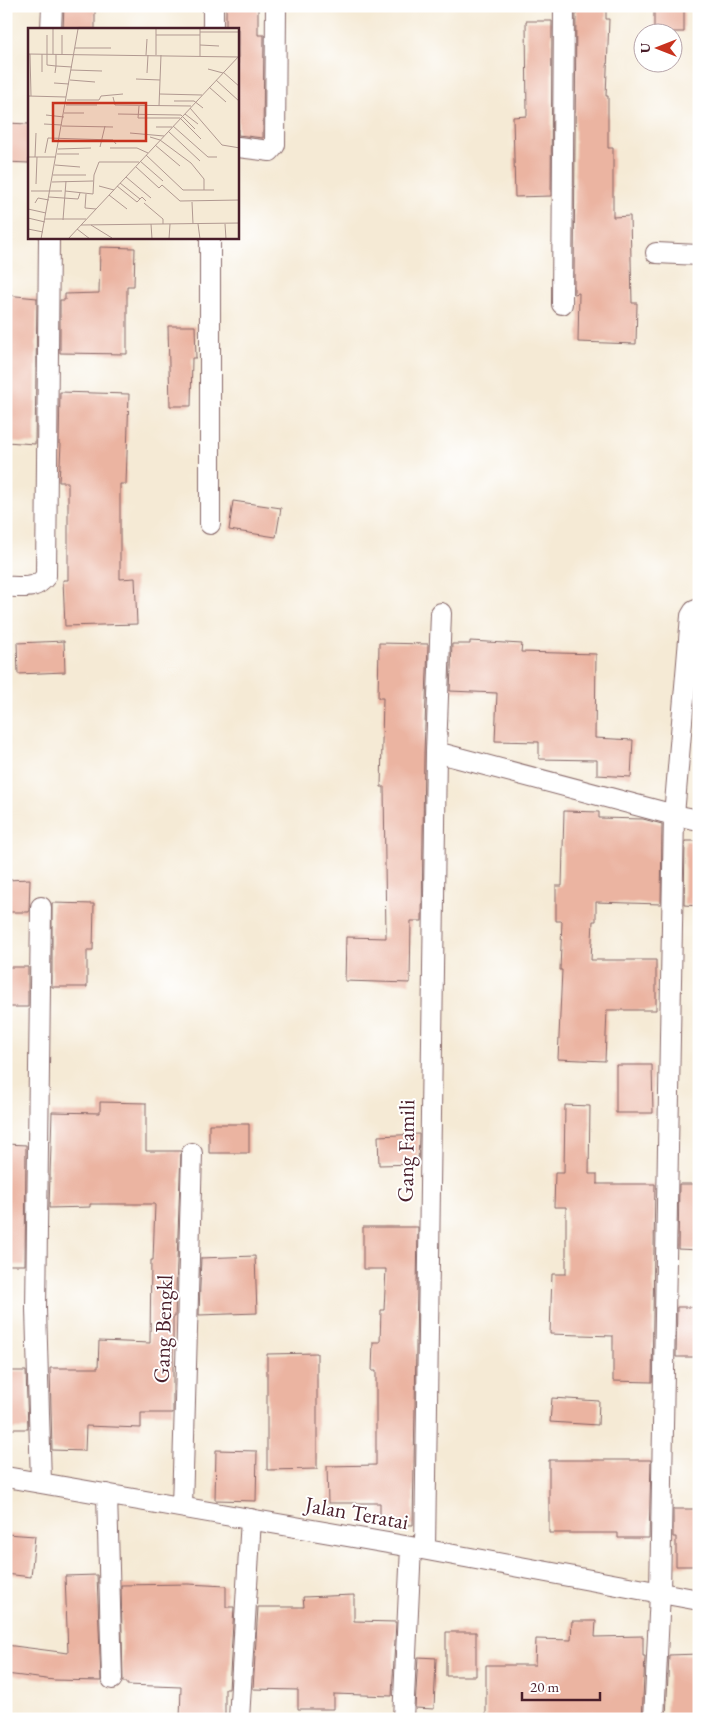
<svg xmlns="http://www.w3.org/2000/svg" width="705" height="1725" viewBox="0 0 705 1725" font-family="'EB Garamond',serif">
  <style>
    .building { fill: #ebb4a1 }
    .lines { fill: none; stroke-linecap: round; stroke-linejoin: round }
    .street-casing { stroke: #866666; stroke-width: 22 }
    .street { stroke: #fff; stroke-width: 20 }
    .labels { text-anchor: middle; dominant-baseline: central; stroke-width: 4; stroke-linejoin: round; paint-order: stroke }
    .street-label { font-size: 22px; fill: #4a1f2b; stroke: #fff }
    .inset-road { fill: none; stroke: #b19991; stroke-width: 1 }
    .view { fill: #c8321e; fill-opacity: 0.15; stroke: #c8321e; stroke-width: 2.5 }
    .inset-edge { fill: none; stroke: #4a1f2b; stroke-width: 2.5 }
  </style>
  <rect width="100%" height="100%" fill="#fff"/>
  <filter id="ink" filterUnits="userSpaceOnUse"><feTurbulence type="fractalNoise" baseFrequency=".02" numOctaves="2"/><feDisplacementMap in="SourceGraphic" scale="10" xChannelSelector="R" yChannelSelector="G"/><feConvolveMatrix kernelMatrix="1 2 1 2 8 2 1 2 1" color-interpolation-filters="sRGB"/></filter>
  <filter id="wash" filterUnits="userSpaceOnUse"><feTurbulence type="fractalNoise" baseFrequency=".0096" numOctaves="4" result="noise"/><feDisplacementMap in="SourceGraphic" scale="20" xChannelSelector="R" yChannelSelector="G"/><feGaussianBlur stdDeviation="1.12" result="paint"/><feColorMatrix in="noise" values="0 0 0 0 0 0 0 0 0 0 0 0 0 0 0 0 0 1.4 0 .05"/><feComposite in="paint" operator="in"/></filter>
  <g filter="url(#wash)">
    <rect width="100%" height="100%" fill="#f5ead5"/>
    <g id="blocks">
      <path class="building" d="M 64,6 L 95,6 L 95,29 L 63,29 Z
        M 226,6 L 258,6 L 258,35 L 264,35 L 263,138 L 238,135 L 238,29 L 226,29 Z
        M 576,6 L 606,6 L 606,19 L 609,19 L 606,96 L 608,96 L 608,148 L 613,148 L 613,217 L 630,216 L 632,303 L 637,303 L 636,344 L 578,342 L 579,293 L 574,294 L 574,278 Z
        M 654,6 L 684,6 L 684,32 L 654,32 Z
        M 526,21 L 552,21 L 551,196 L 515,197 L 513,117 L 527,116 Z
        M 6,123 L 29,124 L 29,163 L 6,162 Z
        M 100,247 L 135,248 L 134,286 L 127,286 L 127,354 L 60,353 L 60,300 L 65,300 L 65,294 L 99,293 Z
        M 6,295 L 37,298 L 35,444 L 6,442 Z
        M 168,326 L 195,326 L 196,358 L 192,358 L 191,406 L 170,406 Z
        M 60,392 L 129,394 L 126,484 L 120,484 L 120,579 L 135,578 L 137,624 L 65,626 L 63,580 L 68,580 L 68,482 L 59,482 L 61,444 L 59,444 Z
        M 233,501 L 281,508 L 276,537 L 229,530 Z
        M 64,641 L 65,672 L 18,674 L 17,643 Z
        M 470,641 L 522,644 L 521,652 L 596,654 L 595,738 L 633,740 L 631,777 L 597,775 L 597,760 L 539,759 L 539,742 L 495,741 L 497,693 L 450,691 L 452,644 L 470,644 Z
        M 379,643 L 428,644 L 424,752 L 422,921 L 411,921 L 410,983 L 345,981 L 346,937 L 386,938 L 384,787 L 381,787 L 383,698 L 378,698 Z
        M 564,811 L 599,812 L 599,818 L 643,819 L 662,824 L 661,904 L 596,902 L 596,921 L 593,921 L 591,960 L 656,960 L 656,1010 L 607,1010 L 605,1061 L 558,1059 L 562,970 L 560,970 L 562,921 L 556,921 L 556,886 L 562,886 Z
        M 685,841 L 699,841 L 699,906 L 684,905 Z
        M 30,879 L 29,912 L 6,912 L 6,880 Z
        M 52,903 L 94,904 L 93,950 L 87,950 L 87,987 L 52,987 Z
        M 6,967 L 28,967 L 28,1007 L 6,1007 Z
        M 616,1065 L 652,1065 L 653,1113 L 616,1113 Z
        M 100,1102 L 146,1103 L 146,1151 L 181,1151 L 175,1317 L 173,1317 L 173,1413 L 141,1413 L 141,1428 L 86,1426 L 85,1451 L 52,1450 L 50,1368 L 98,1368 L 99,1341 L 150,1343 L 151,1260 L 153,1260 L 155,1204 L 90,1204 L 90,1207 L 49,1208 L 52,1112 L 100,1113 Z
        M 565,1105 L 590,1106 L 589,1174 L 597,1174 L 597,1184 L 655,1184 L 652,1382 L 613,1381 L 613,1336 L 550,1334 L 552,1274 L 566,1274 L 566,1207 L 554,1207 L 555,1173 L 564,1173 Z
        M 209,1124 L 249,1124 L 249,1153 L 209,1153 Z
        M 419,1134 L 418,1164 L 379,1165 L 378,1136 Z
        M 6,1144 L 26,1145 L 25,1265 L 6,1265 Z
        M 679,1184 L 699,1184 L 699,1250 L 678,1249 Z
        M 363,1227 L 418,1227 L 413,1525 L 380,1524 L 380,1503 L 328,1503 L 327,1466 L 376,1465 L 376,1371 L 372,1371 L 373,1342 L 380,1342 L 381,1310 L 384,1310 L 386,1269 L 363,1269 Z
        M 255,1256 L 257,1313 L 199,1315 L 201,1258 Z
        M 677,1307 L 699,1307 L 699,1357 L 676,1357 Z
        M 317,1353 L 317,1469 L 267,1470 L 267,1354 Z
        M 6,1371 L 26,1371 L 28,1429 L 6,1429 Z
        M 552,1398 L 599,1401 L 598,1425 L 550,1422 Z
        M 216,1450 L 257,1451 L 256,1501 L 215,1500 Z
        M 549,1460 L 651,1460 L 649,1538 L 618,1538 L 618,1533 L 549,1533 Z
        M 673,1509 L 699,1509 L 699,1566 L 676,1566 L 676,1537 L 673,1537 Z
        M 6,1534 L 35,1536 L 31,1577 L 6,1574 Z
        M 97,1575 L 101,1681 L 54,1680 L 6,1674 L 6,1645 L 68,1653 L 65,1576 Z
        M 188,1584 L 226,1586 L 226,1607 L 234,1607 L 229,1689 L 225,1689 L 225,1719 L 180,1719 L 181,1687 L 127,1685 L 127,1682 L 123,1682 L 121,1585 Z
        M 354,1595 L 354,1621 L 396,1622 L 392,1696 L 334,1694 L 334,1709 L 298,1709 L 298,1690 L 253,1689 L 258,1607 L 304,1607 L 303,1597 Z
        M 572,1621 L 596,1621 L 595,1637 L 643,1636 L 643,1656 L 645,1656 L 642,1719 L 486,1719 L 486,1665 L 535,1665 L 536,1639 L 571,1640 Z
        M 446,1632 L 476,1632 L 476,1676 L 446,1676 Z
        M 699,1654 L 699,1717 L 666,1718 L 669,1655 Z
        M 418,1657 L 436,1658 L 434,1709 L 415,1708 Z"/>
    </g>
  </g>
  <g filter="url(#ink)">
    <use href="#blocks" fill-opacity="0" stroke="#866666" stroke-width="1"/>
    <g class="lines">
      <defs>
        <path id="street" d="M 51,29 L 52,6
          M 213,29 L 213,6
          M 238,147 L 270,151 L 275,145 L 276,6
          M 656,253 L 699,255
          M 562,304 L 564,6
          M 210,524 L 210,238
          M 6,587 C 23,586 35,591 46,576 L 49,238
          M 436,752 L 674,815 L 699,820
          M 41,907 L 36,1309 L 41,1483
          M 6,1477 L 411,1547 L 699,1600
          M 107,1494 L 112,1679
          M 182,1507 L 192,1153
          M 425,1549 L 436,752 L 441,613
          M 239,1719 L 251,1519
          M 403,1719 L 411,1547
          M 654,1719 L 660,1593 L 674,815 L 691,616 L 694,611 L 699,609"/>
      </defs>
      <use href="#street" class="street-casing"/>
      <use href="#street" class="street"/>
    </g>
  </g>
  <g class="labels">
    <g class="street-label">
      <text transform="translate(406 1151) rotate(-89)">Gang Famili</text>
      <text transform="translate(163 1329) rotate(-88)">Gang Bengkl</text>
      <text transform="translate(357 1513) rotate(10)">Jalan Teratai</text>
    </g>
  </g>
  <g transform="translate(28 28)">
    <rect width="211" height="211" fill="#f5ead5"/>
    <path class="inset-road" d="M 128,1 L 128,27M 172,4 L 212,4M 19,7 L 19,37 L 28,38 L 27,45M 128,7 L 172,7M 172,17 L 191,18M 47,20 L 83,20M 0,26 L 211,29M 2,26 L 3,68M 25,26 L 25,1M 28,26 L 28,38 L 44,39M 34,26 L 34,7M 118,27 L 119,11M 172,28 L 172,1M 180,41 L 195,45M 43,42 L 74,43M 14,44 L 14,26M 195,44 L 212,59M 119,45 L 120,27M 108,51 L 132,52M 42,52 L 67,54M 188,52 L 212,74M 26,55 L 41,56M 181,59 L 198,74M 132,66 L 174,67M 0,68 L 38,69M 85,69 L 87,77 L 163,78M 39,72 L 71,72 L 73,68 L 95,66M 146,73 L 166,73 L 175,80M 38,77 L 69,77M 111,78 L 110,90 L 152,90 L 173,111M 131,78 L 133,27M 162,80 L 194,117 L 212,120M 36,85 L 56,85M 90,86 L 153,87 L 167,101M 157,86 L 170,96M 18,87 L 36,89M 16,96 L 34,97M 34,98 L 85,99M 145,98 L 180,129 L 189,129M 128,99 L 144,99M 140,103 L 172,133M 102,105 L 136,108M 122,109 L 132,112 L 163,135 L 176,151 L 176,162M 127,117 L 152,138M 72,119 L 77,98M 82,120 L 109,120 L 120,125M 30,121 L 63,120M 17,125 L 20,110 L 85,112 L 88,116M 29,126 L 51,126M 118,127 L 155,162 L 186,162M 0,129 L 28,129M 7,129 L 8,105M 112,133 L 135,153M 27,137 L 52,139M 108,139 L 131,160 L 134,157 L 152,173 L 212,172M 25,147 L 58,147M 98,149 L 123,170M 24,154 L 65,153M 92,155 L 112,171M 8,156 L 9,129M 71,158 L 86,162M 89,158 L 109,174 L 114,169 L 118,173M 3,163 L 34,163M 37,163 L 65,166 L 66,147 L 71,134 L 111,134M 58,166 L 57,180 L 68,181M 81,167 L 99,181M 21,169 L 50,171 L 52,165M 164,174 L 165,196M 7,175 L 10,170 L 21,172M 116,175 L 135,191 L 135,196M 0,181 L 18,185M 0,190 L 17,194M 17,191 L 58,191M 35,192 L 38,153M 123,196 L 124,211M 170,196 L 172,211M 197,196 L 198,211M 53,197 L 212,195M 63,197 L 84,210M 0,201 L 15,204M 49,201 L 62,211M 13,211 L 50,1M 40,211 L 212,27M 141,211 L 142,196"/>
    <path class="view" d="M 25,75 L 118,75 L 118,113 L 25,113 Z"/>
    <rect width="211" height="211" class="inset-edge"/>
  </g>
  <rect width="705" height="1725" fill="none" stroke="#fff" stroke-width="25"/>
  <g transform="translate(658 48) rotate(270)"><circle r="24" fill="#ffffff" stroke="#b7a5aa"/>
  <path d="M0-4L9 19L0 12L-9 19Z" fill="#c8321e"/>
  <text y="-8" font-size="14" font-weight="bold" text-anchor="middle" fill="#4a1f2b">U</text>
  </g>
  <path d="M522 1692v8h78v-8" fill="none" stroke="#4a1f2b" stroke-width="2.5"/>
  <text x="530" y="1692" font-size="15" fill="#4a1f2b" stroke="#ffffff" stroke-width="4" paint-order="stroke">20 m</text>
</svg>
